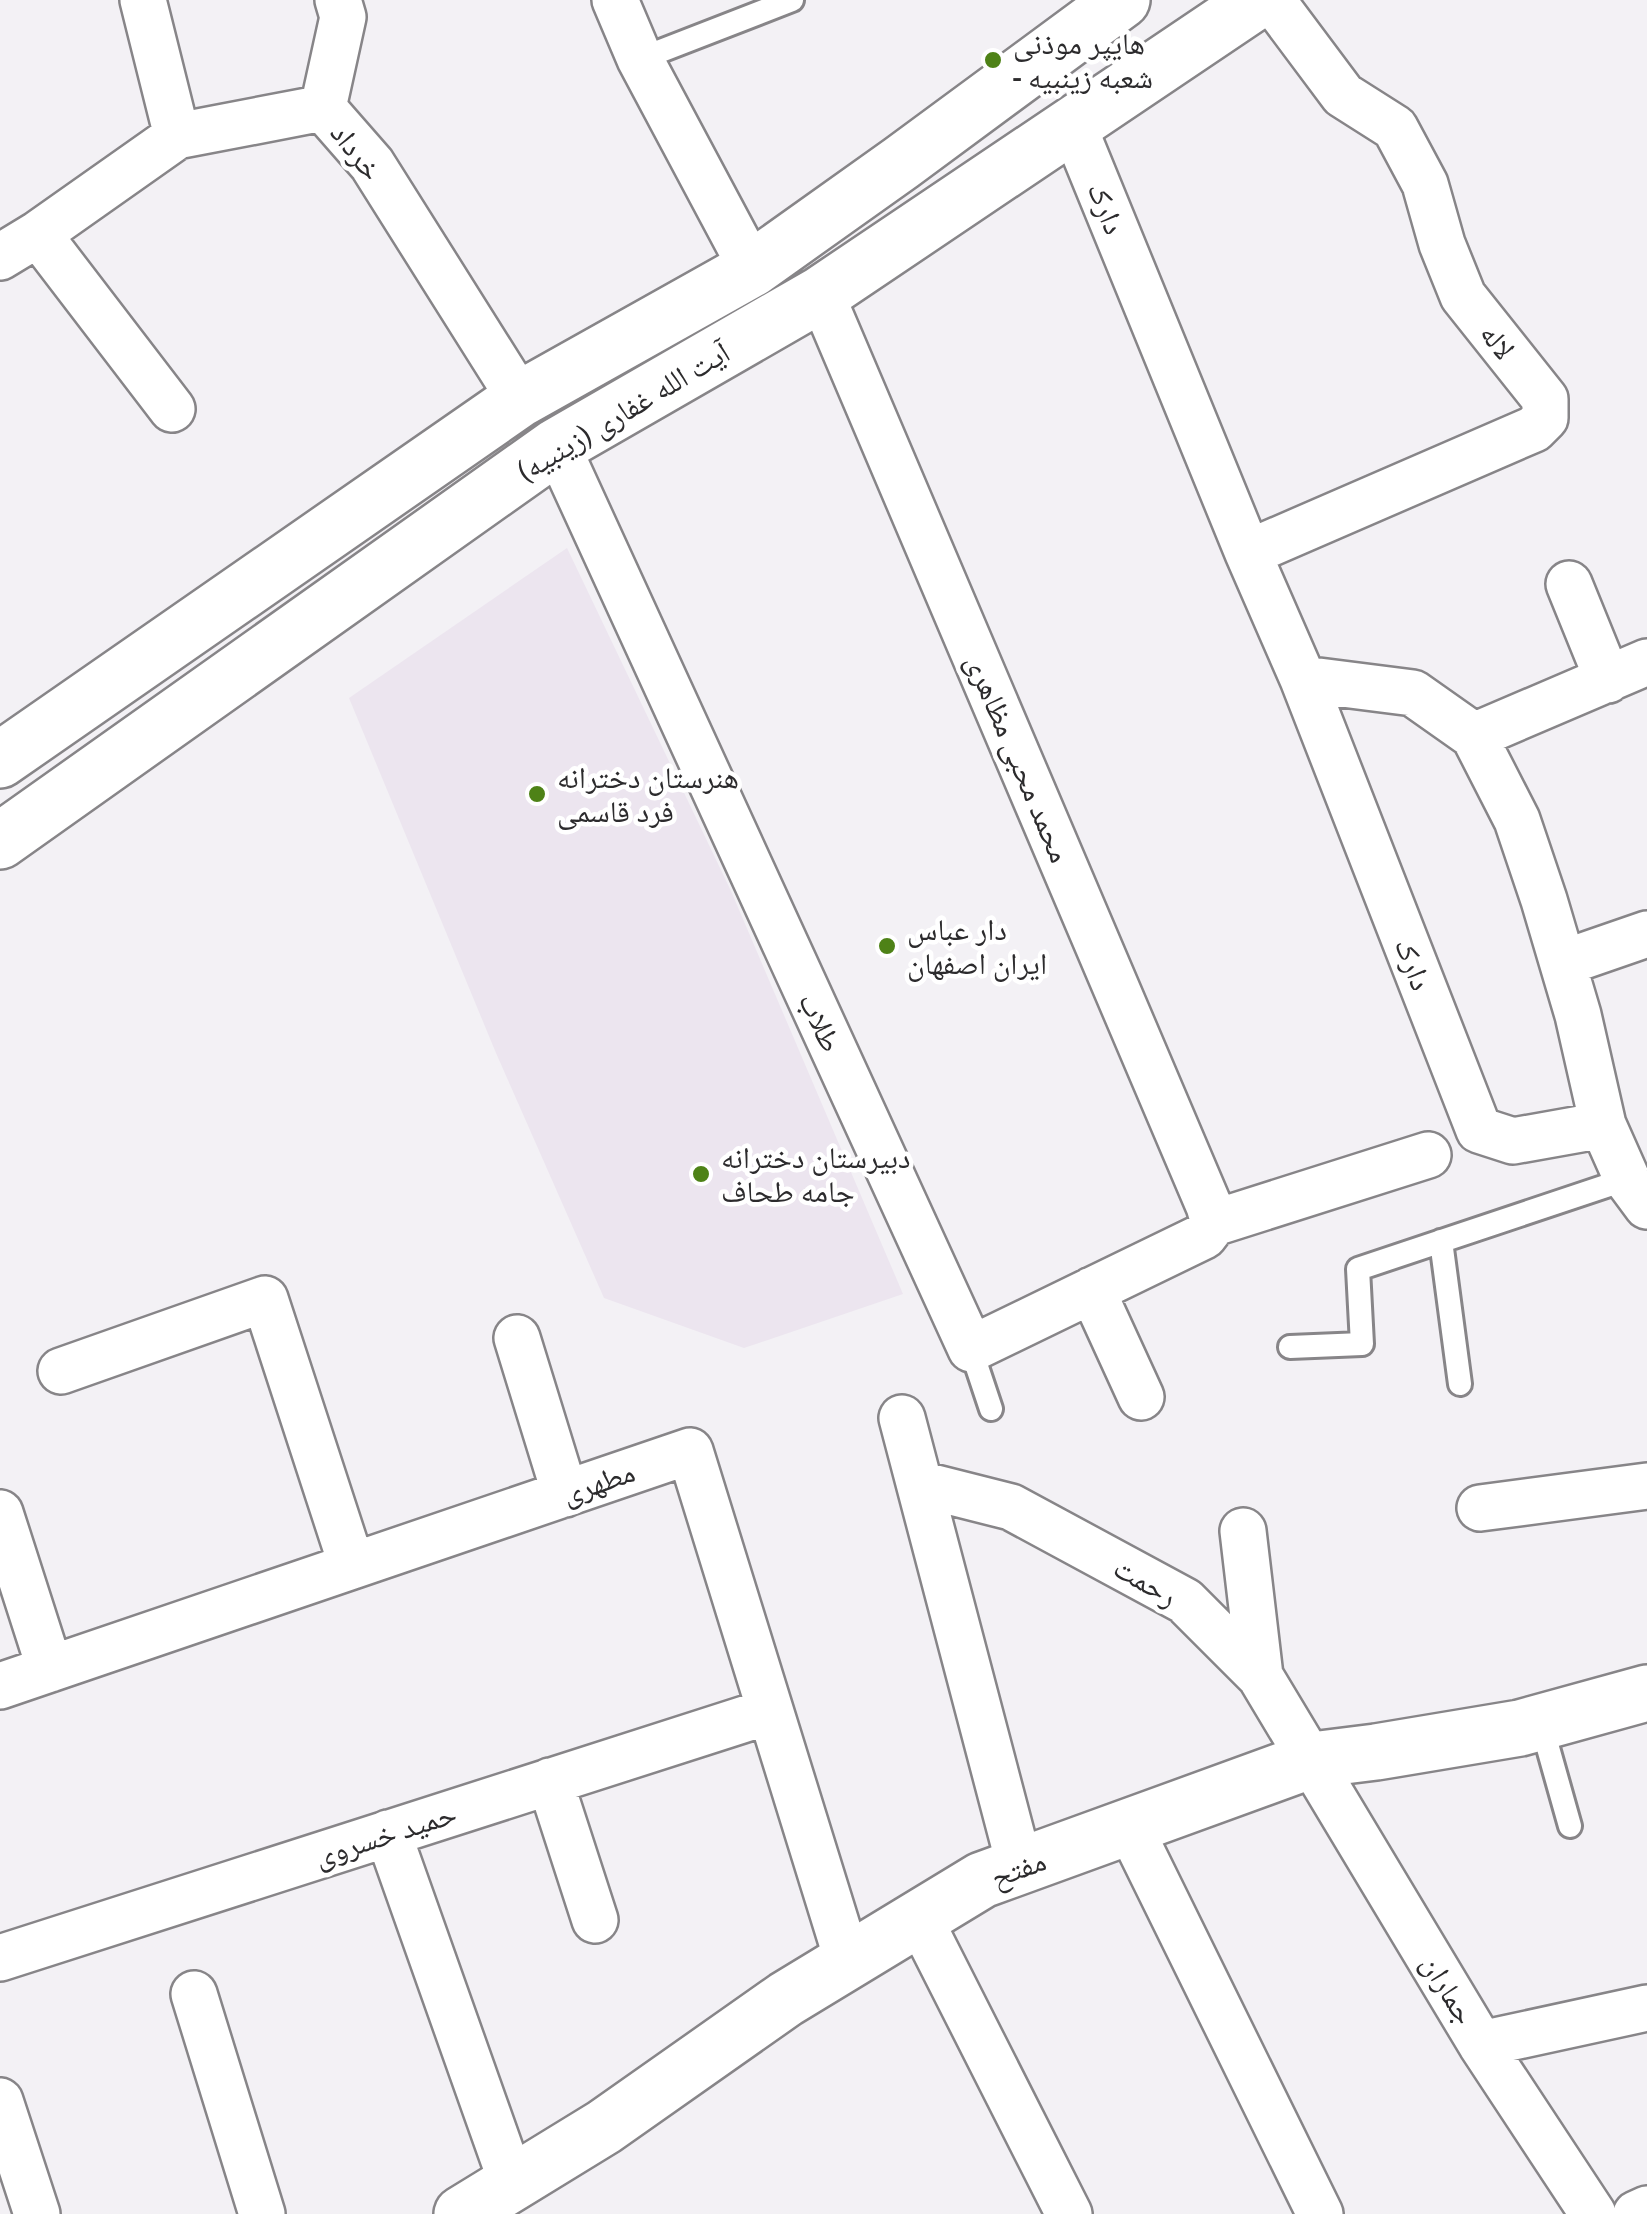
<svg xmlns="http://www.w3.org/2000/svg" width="1647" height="2214" viewBox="0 0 1647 2214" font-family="'Archivo Narrow','Noto Naskh Arabic',sans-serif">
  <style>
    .built { fill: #ece5ef }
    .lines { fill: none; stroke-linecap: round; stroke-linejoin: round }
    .lane-casing { stroke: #878588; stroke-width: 28 }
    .street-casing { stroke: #878588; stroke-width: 50 }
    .secondary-casing { stroke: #878588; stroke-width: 60 }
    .primary-casing { stroke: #878588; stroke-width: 60 }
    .lane { stroke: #fff; stroke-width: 22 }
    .street { stroke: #fff; stroke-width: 45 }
    .secondary { stroke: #fff; stroke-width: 55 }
    .primary { stroke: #fff; stroke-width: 55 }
    .poi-dot { fill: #4e8217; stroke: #fff; stroke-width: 4 }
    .labels { text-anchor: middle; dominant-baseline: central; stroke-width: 9; stroke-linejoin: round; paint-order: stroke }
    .poi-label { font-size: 30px; fill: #2c2b2d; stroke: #fff; text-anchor: start }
    .street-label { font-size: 30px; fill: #2c2b2d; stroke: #fff }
  </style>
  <rect width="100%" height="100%" fill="#f3f1f5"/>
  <path class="built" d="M 567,548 L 731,891 L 903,1294 L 744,1348 L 604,1298 L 496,1053 L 349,698 Z"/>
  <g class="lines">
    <defs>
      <path id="lane" d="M 640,59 L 792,0
        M 1441,1241 L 1460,1384
        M 1290,1347 L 1362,1344 L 1358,1269 L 1627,1179
        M 971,1349 L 991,1409
        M 1541,1723 L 1570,1826"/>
      <path id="street" d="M 143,0 L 177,136
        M 615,0 L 640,59 L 752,269
        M 323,108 L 343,17 L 338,0
        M 1073,125 L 1248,553 L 1303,679 L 1479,1130 L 1513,1141 L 1603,1125
        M 38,234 L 172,409
        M 0,257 L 38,234 L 177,136 L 323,108 L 372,164 L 520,399
        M 821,294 L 1209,1206 L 1214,1223
        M 557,446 L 971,1349 L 1204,1236 L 1214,1223
        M 1248,553 L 1534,429 L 1545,418 L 1545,399 L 1463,296 L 1442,244 L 1425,184 L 1395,128 L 1343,95 L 1272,0
        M 1569,584 L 1608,680
        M 1303,679 L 1413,693 L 1474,736 L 1517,820 L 1544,900 L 1578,1015 L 1603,1125 L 1627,1179 L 1647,1206
        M 1474,736 L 1647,662
        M 1563,963 L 1647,934
        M 1214,1223 L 1428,1155
        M 1092,1290 L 1141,1397
        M 517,1338 L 565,1494
        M 61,1371 L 265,1299 L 352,1566
        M 902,1418 L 1020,1867
        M 920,1484 L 1011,1507 L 1185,1601 L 1260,1676 L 1481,2044 L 1593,2214
        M 1480,1508 L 1647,1486
        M 0,1513 L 50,1669
        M 1243,1531 L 1260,1676
        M 0,1686 L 690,1451 L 848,1962
        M 550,1781 L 595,1920
        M 1130,1828 L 1320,2214
        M 388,1833 L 512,2183
        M 919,1918 L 1069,2214
        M 0,1958 L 770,1711
        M 194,1994 L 262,2214
        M 1481,2044 L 1647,2008
        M 0,2101 L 37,2214
        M 1636,2214 L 1647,2209"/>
      <path id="secondary" d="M 462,2214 L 604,2127 L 786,1999 L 982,1880 L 1312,1760 L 1376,1752 L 1520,1728 L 1647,1693"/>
      <path id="primary" d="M 0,760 L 520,399 L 752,269 L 901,163 L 1122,0
        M 0,841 L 557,446 L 821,294 L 1258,0"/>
    </defs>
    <use href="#lane" class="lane-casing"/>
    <use href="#street" class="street-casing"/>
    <use href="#secondary" class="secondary-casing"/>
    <use href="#primary" class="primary-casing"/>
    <use href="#lane" class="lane"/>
    <use href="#street" class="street"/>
    <use href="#secondary" class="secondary"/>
    <use href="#primary" class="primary"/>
  </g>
  <g class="poi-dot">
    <circle cx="993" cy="60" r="10"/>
    <circle cx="537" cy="794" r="10"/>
    <circle cx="887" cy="946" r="10"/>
    <circle cx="701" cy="1174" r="10"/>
  </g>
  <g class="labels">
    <g class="poi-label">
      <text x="1013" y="43">هایپر موذنی<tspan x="1013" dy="34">- شعبه زینبیه</tspan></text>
      <text x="557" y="777">هنرستان دخترانه<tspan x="557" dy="34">فرد قاسمی</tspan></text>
      <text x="907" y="929">دار عباس<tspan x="907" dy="34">ایران اصفهان</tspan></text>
      <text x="721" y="1157">دبیرستان دخترانه<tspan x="721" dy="34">جامه طحاف</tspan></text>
    </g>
    <g class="street-label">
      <text transform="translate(357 151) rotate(52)">خرداد</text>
      <text transform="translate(1107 208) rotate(68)">دارک</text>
      <text transform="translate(1498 341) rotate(52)">لاله</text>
      <text transform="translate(623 411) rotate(-31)">آیت الله غفاری (زینبیه)</text>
      <text transform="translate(1019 758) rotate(67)">محمد محبی مظاهری</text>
      <text transform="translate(1414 964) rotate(69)">دارک</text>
      <text transform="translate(821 1022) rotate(65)">طلاب</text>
      <text transform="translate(598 1482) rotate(-19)">مطهری</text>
      <text transform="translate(1146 1581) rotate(30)">رحمت</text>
      <text transform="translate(385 1834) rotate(-18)">حمید خسروی</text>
      <text transform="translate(1018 1868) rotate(-20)">مفتح</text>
      <text transform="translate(1449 1989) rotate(59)">جماران</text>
    </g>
  </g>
</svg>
